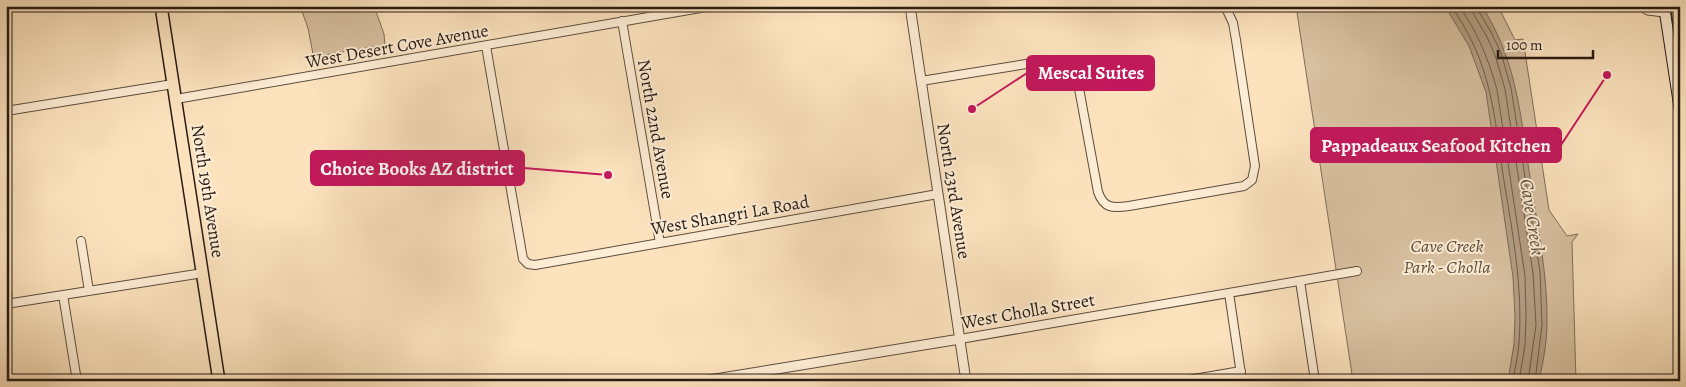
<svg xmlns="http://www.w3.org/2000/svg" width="1686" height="387" viewBox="0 0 1686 387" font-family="Alegreya,serif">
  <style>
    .green { fill: #d8c1a1; stroke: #806e5a }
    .water { fill: #b49f84; stroke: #7c6a57 }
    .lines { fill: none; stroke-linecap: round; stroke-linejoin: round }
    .shore { stroke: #6e5d4c; stroke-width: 1 }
    .minor-casing { stroke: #5c4d3e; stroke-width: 10 }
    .tertiary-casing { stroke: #5c4d3e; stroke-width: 11 }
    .secondary-casing { stroke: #271b14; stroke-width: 12 }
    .primary-casing { stroke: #271b14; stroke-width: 14 }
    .motorway-casing { stroke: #271b14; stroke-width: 16 }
    .minor { stroke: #fdedd5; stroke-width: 8 }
    .tertiary { stroke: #fdedd5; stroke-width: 9 }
    .secondary { stroke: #fdedd5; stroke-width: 10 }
    .primary { stroke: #fce3be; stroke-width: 11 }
    .motorway { stroke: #fce3be; stroke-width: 14 }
    .labels { text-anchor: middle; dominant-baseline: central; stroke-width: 4; stroke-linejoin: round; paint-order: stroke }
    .street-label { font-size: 18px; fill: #271b14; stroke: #fdedd5 }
    .park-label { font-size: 18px; font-style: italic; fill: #5c4d3e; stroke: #fdedd5 }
    .water-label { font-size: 19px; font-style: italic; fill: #5f5041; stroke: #fdedd5 }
    .leader { fill: none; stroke: #c2185b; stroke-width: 2 }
    .callout-dot { fill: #c2185b; stroke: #fdedd5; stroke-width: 2 }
    .callout { fill: #c2185b; stroke: #c2185b; stroke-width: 2 }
    .callout-label { font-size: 19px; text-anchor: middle; font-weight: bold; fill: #fff }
  </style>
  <rect width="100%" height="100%" fill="#fce3be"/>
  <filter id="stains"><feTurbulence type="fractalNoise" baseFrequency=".004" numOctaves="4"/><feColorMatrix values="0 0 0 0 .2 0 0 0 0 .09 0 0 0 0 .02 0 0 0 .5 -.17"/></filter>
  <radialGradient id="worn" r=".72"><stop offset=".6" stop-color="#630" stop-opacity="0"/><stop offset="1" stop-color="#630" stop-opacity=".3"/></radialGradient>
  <path class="green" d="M 300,6 L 374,6 L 384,34 L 385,45 L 324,55 L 313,54 L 308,28 Z
    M 1296,6 L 1498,6 L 1515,40 L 1523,39 L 1549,210 L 1567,236 L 1578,234 L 1572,242 L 1576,381 L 1353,381 Z"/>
  <path class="water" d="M 1445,6 L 1482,6 C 1517,62 1520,113 1530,177 C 1537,225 1548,275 1547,324 C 1547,343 1543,362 1539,381 L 1508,381 L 1514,344 L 1515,316 L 1513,277 L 1486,92 L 1469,46 Z"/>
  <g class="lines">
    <path class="shore" d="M 1451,6 C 1492,63 1494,115 1504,181 C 1513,235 1523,289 1519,343 C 1518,356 1515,368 1513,381
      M 1459,6 C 1477,31 1489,60 1497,90 L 1525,276 L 1526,316 L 1525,345 L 1519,381
      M 1472,6 L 1473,13 L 1487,37 L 1495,55 L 1505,89 L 1533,273 L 1536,325 L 1528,381
      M 1478,6 L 1478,10 L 1492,34 L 1501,53 L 1511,88 L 1540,272 L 1542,325 L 1535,381"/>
    <defs>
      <path id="minor" d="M 622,21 L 660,243
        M 486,46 L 523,259 L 528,264 L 535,265 L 938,194
        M 921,81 L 1051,60 C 1063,60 1070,60 1076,72 L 1098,192 C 1104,209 1113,208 1129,206 L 1244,186 L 1252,180 L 1255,166 L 1236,40 L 1233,23 L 1225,6
        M 176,99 L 712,6
        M 6,111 L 173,84
        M 81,241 L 89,291
        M 1300,281 L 1315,381
        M 6,287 L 9,304
        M 1229,293 L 1242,381
        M 63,295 L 77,381
        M 6,304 L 203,273
        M 960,339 L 1357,271
        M 1182,381 L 1241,371"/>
      <path id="tertiary" d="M 910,6 L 966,381
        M 1641,6 L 1648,10 L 1664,12
        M 703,381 L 960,339"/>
      <path id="secondary" d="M 1664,6 L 1680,111"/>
      <path id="primary" d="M 161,6 L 219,381"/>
      <path id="motorway" d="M 1678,6 L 1680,20"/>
    </defs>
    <use href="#minor" class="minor-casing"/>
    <use href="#tertiary" class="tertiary-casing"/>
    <use href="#secondary" class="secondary-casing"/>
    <use href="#primary" class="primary-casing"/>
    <use href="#motorway" class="motorway-casing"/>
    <use href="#minor" class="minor"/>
    <use href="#tertiary" class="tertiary"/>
    <use href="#secondary" class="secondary"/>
    <use href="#primary" class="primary"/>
    <use href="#motorway" class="motorway"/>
  </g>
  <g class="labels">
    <g class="street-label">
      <text transform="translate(397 46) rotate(-10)">West Desert Cove Avenue</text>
      <text transform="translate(656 129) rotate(80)">North 22nd Avenue</text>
      <text transform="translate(208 191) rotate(81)">North 19th Avenue</text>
      <text transform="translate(954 191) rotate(81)">North 23rd Avenue</text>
      <text transform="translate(730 215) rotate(-10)">West Shangri La Road</text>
      <text transform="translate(1028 311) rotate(-10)">West Cholla Street</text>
    </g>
    <g class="park-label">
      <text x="1447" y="246">Cave Creek<tspan x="1447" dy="21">Park - Cholla</tspan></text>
    </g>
    <g class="water-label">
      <text transform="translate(1532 217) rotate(81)">Cave Creek</text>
    </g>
  </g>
  <path class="leader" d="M972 109L1027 73M1607 75L1561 145M608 175L524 168"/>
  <g class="callout-dot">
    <circle cx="972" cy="109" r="5"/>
    <circle cx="1607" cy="75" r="5"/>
    <circle cx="608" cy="175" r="5"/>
  </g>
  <g class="callout">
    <rect x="1027" y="56" width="127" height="34" rx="5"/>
    <rect x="1311" y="128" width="250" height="34" rx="5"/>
    <rect x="311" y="151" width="213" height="34" rx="5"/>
  </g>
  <g class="callout-label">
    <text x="1091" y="79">Mescal Suites</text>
    <text x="1436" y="152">Pappadeaux Seafood Kitchen</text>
    <text x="417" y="175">Choice Books AZ district</text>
  </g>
  <rect width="1686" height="387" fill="none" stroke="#fce3be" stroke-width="25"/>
  <rect x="8" y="8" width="1671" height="372" fill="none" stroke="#271b14" stroke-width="2.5"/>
  <rect x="12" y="12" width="1661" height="362" fill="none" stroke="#271b14"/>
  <path d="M1498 50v8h95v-8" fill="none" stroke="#271b14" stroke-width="2.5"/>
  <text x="1506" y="50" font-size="15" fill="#271b14" stroke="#fdedd5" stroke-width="4" paint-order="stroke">100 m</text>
  <rect width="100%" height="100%" filter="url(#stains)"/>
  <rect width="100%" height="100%" fill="url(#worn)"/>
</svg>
